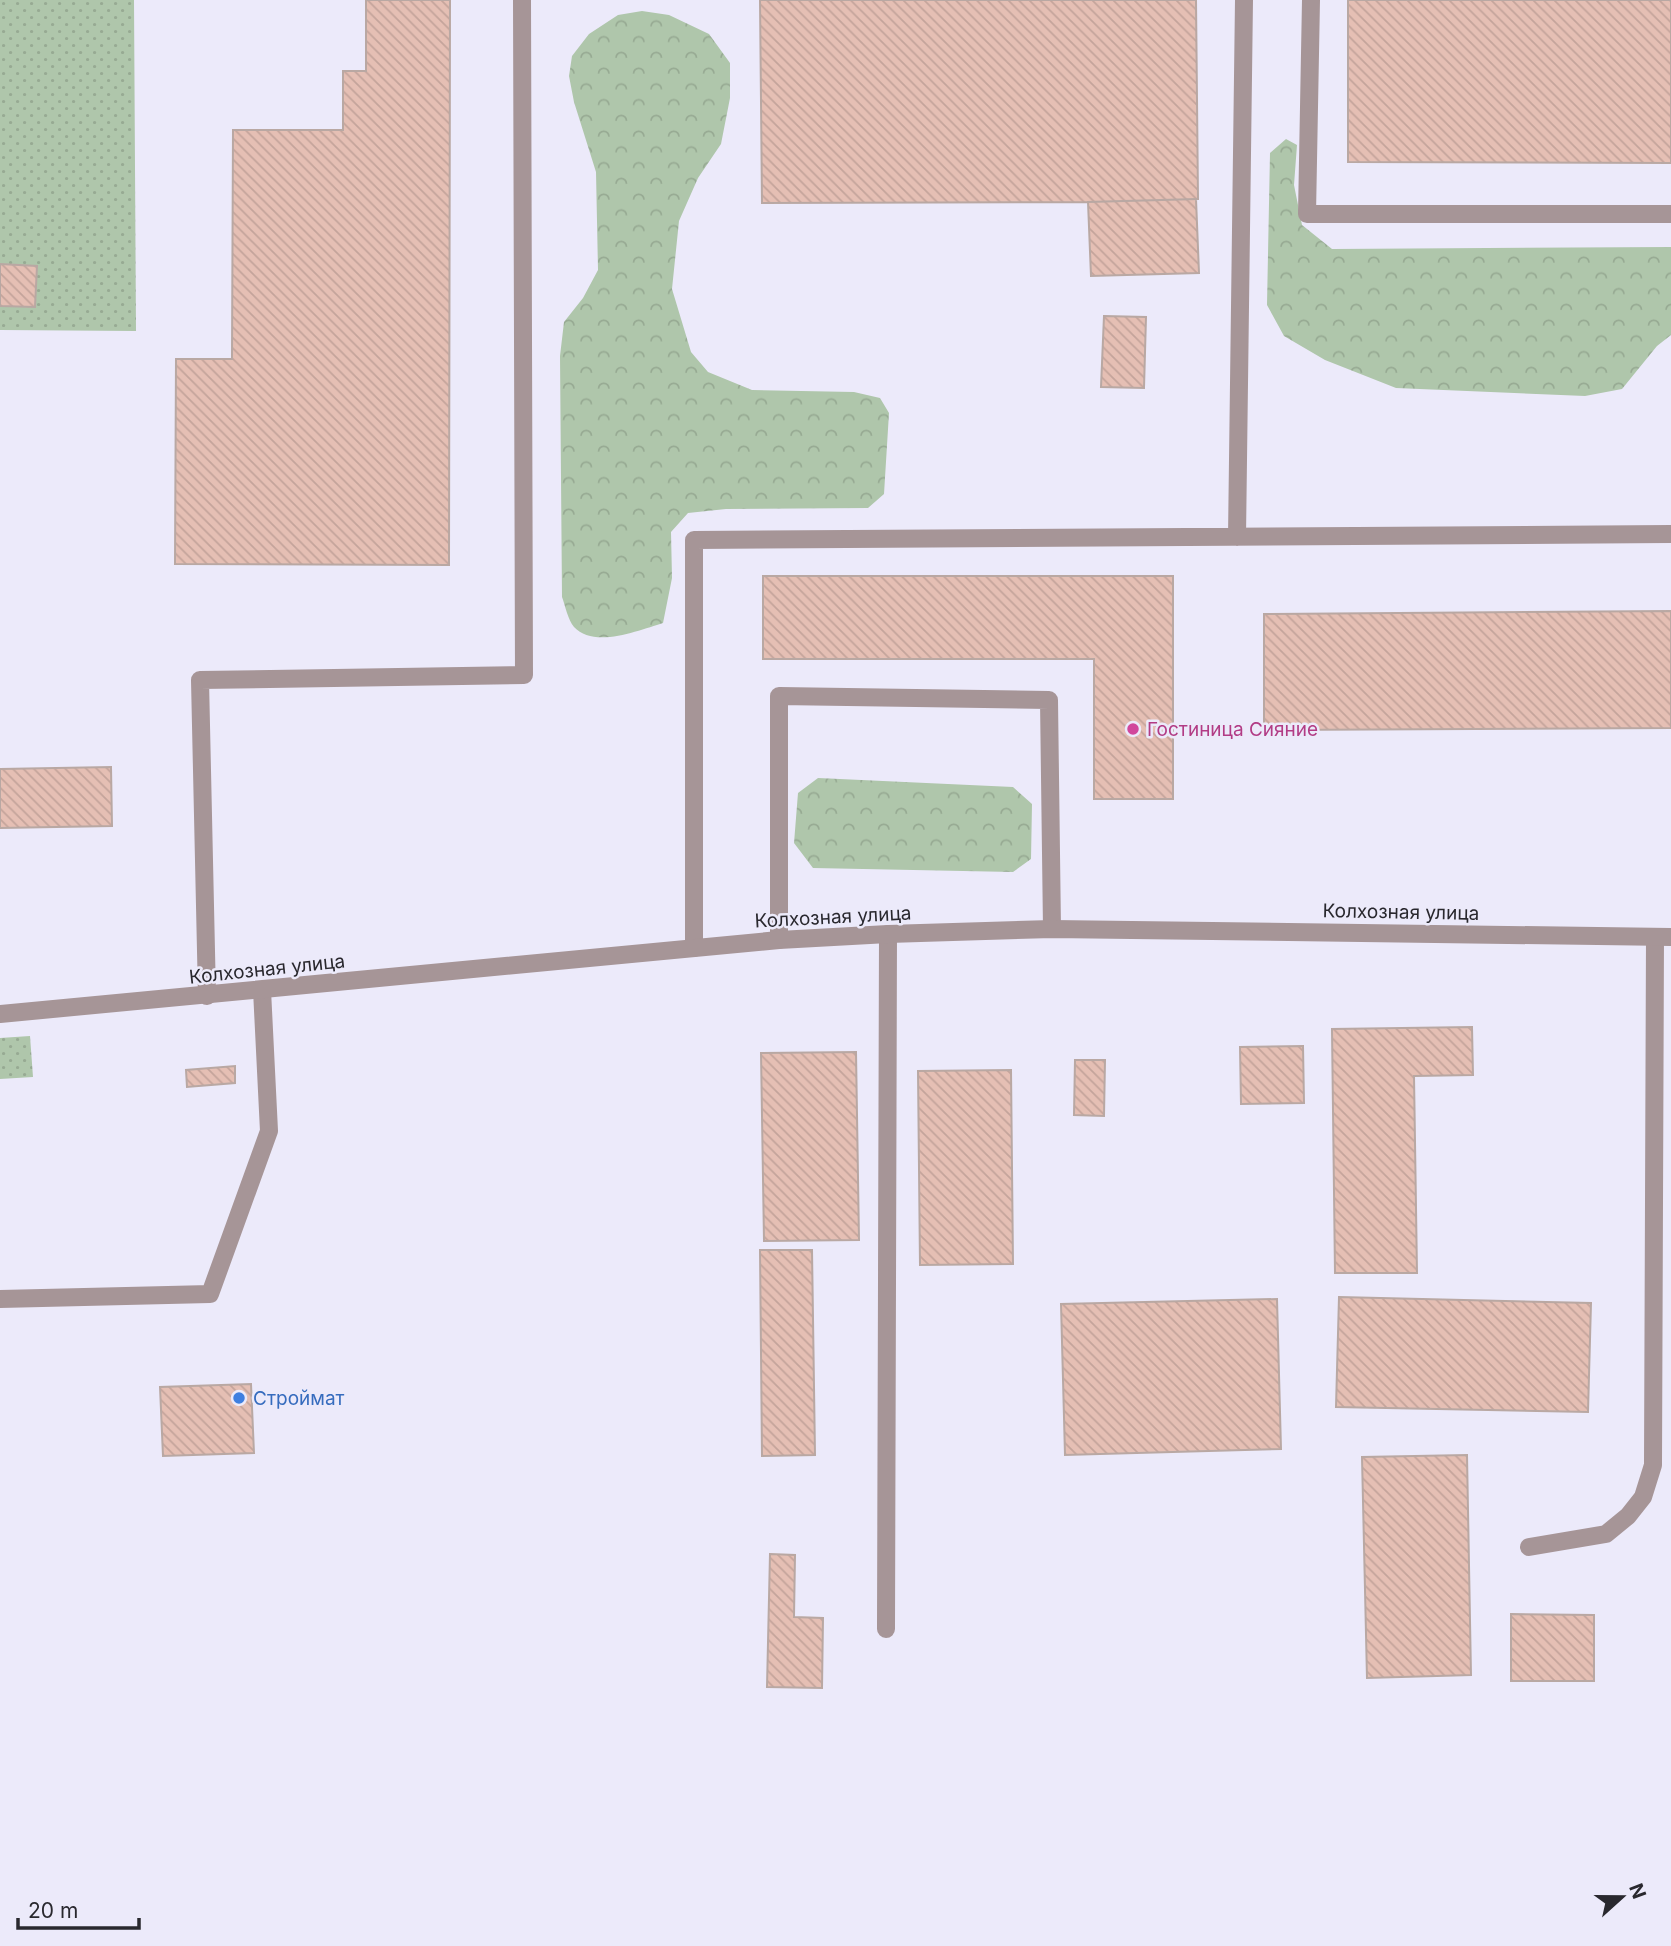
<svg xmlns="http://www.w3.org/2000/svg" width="1671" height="1946" viewBox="0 0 1671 1946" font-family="Inter,sans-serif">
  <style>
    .grass { fill: url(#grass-dots) }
    .forest { fill: url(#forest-crowns) }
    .building { fill: url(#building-back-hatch); stroke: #b9a8a3; stroke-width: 2 }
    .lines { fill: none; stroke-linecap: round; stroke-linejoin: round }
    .service { stroke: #a69597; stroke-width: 18 }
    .tertiary { stroke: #a69597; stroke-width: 18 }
    .hotel-dot { fill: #d1479c; stroke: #eceafa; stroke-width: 2.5 }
    .shop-dot { fill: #3f7fe0; stroke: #eceafa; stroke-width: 2.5 }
    .labels { text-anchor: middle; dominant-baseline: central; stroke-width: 5; stroke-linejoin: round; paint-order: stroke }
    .hotel-label { font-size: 19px; fill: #b23c85; stroke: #eceafa; text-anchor: start }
    .street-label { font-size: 19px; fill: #29282e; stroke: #eceafa }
    .shop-label { font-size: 19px; fill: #366cbe; stroke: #eceafa; text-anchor: start }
  </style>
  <defs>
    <pattern id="grass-dots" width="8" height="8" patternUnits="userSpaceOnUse" patternTransform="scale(1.75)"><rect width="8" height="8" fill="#afc6ab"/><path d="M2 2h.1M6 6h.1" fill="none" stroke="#97aa93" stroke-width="1.8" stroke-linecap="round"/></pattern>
    <pattern id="forest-crowns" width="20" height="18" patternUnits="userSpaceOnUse" patternTransform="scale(1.75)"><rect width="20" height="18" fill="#afc6ab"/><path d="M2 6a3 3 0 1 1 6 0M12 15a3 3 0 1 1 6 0" fill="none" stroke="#97aa93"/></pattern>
    <pattern id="building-back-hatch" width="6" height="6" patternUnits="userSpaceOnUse" patternTransform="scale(1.75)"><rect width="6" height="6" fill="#e5bfb4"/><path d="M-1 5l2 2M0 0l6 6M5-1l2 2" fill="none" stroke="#c4a49b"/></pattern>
  </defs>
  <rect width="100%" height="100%" fill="#eceafa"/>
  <path class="grass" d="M 0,0 L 134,0 L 136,331 L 0,330 Z
    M 30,1036 L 33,1077 L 0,1079 L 0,1038 Z"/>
  <path class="forest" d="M 642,11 L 669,15 L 709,34 L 730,63 L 730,98 L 721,144 L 698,178 L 679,221 L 672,289 L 691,352 L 708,372 L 752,390 L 854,392 L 880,398 L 889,413 L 884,494 L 868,508 L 726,509 L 688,513 L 671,532 L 672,578 L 663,623 C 640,630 594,649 574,627 C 568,620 565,605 562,597 L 560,356 L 564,322 L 583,298 L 598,270 L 596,172 L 574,102 L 569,76 L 572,56 L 589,34 L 618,15 Z
    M 1286,139 L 1297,145 L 1294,185 L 1302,225 L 1332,249 L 1671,247 L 1671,335 L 1657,346 L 1622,389 L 1585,396 L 1396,388 L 1325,360 L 1284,336 L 1267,305 L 1270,153 Z
    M 818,778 L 1013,787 L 1032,804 L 1031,859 L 1013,872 L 813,868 L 794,843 L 798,793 Z"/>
  <path class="building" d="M 366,0 L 450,0 L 449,565 L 175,564 L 176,359 L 232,359 L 233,130 L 343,130 L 343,71 L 366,71 Z
    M 760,0 L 1196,0 L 1198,199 L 1088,202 L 762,203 Z
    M 1348,0 L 1671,0 L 1671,163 L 1348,162 Z
    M 1196,199 L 1199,273 L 1091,276 L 1088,202 Z
    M 0,264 L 37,266 L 35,307 L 0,306 Z
    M 1104,316 L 1146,317 L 1144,388 L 1101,387 Z
    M 763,576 L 1173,576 L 1173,799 L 1094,799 L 1094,659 L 763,659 Z
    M 1671,611 L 1671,728 L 1264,730 L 1264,614 Z
    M 111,767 L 112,826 L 0,828 L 0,769 Z
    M 1472,1027 L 1473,1075 L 1414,1076 L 1417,1273 L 1335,1273 L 1332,1029 Z
    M 1303,1046 L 1304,1103 L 1241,1104 L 1240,1047 Z
    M 856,1052 L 859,1240 L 764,1241 L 761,1053 Z
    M 1075,1060 L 1105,1060 L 1104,1116 L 1074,1115 Z
    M 235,1066 L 235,1083 L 187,1087 L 186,1070 Z
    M 1011,1070 L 1013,1264 L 920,1265 L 918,1071 Z
    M 760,1250 L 812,1250 L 815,1455 L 762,1456 Z
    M 1339,1297 L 1591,1303 L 1588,1412 L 1336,1407 Z
    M 1277,1299 L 1281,1449 L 1065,1455 L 1061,1304 Z
    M 251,1384 L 254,1453 L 163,1456 L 160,1387 Z
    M 1467,1455 L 1471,1675 L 1367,1678 L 1362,1457 Z
    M 770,1554 L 795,1555 L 794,1617 L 823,1618 L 822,1688 L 767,1687 Z
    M 1511,1614 L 1594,1615 L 1594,1681 L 1511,1681 Z"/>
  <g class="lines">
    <path class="service" d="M 1311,0 L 1307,214 L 1671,214
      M 1237,537 L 1244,0
      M 779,940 L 779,696 L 1049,700 L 1052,929
      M 694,948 L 694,540 L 1671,534
      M 207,996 L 200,680 L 524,675 L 522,0
      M 0,1299 L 210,1294 L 269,1131 L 262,990
      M 1529,1547 L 1606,1534 L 1628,1516 L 1643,1497 L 1653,1465 L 1655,937
      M 886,1629 L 888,934"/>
    <path class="tertiary" d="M 0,1014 L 779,940 L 888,934 L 1052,929 L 1671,937"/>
  </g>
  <circle class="hotel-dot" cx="1133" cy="729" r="7"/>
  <circle class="shop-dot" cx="239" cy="1398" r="7"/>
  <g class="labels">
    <g class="hotel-label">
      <text x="1147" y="729">Гостиница Сияние</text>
    </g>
    <g class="street-label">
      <text transform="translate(1401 912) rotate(1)">Колхозная улица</text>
      <text transform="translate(833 917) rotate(-3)">Колхозная улица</text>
      <text transform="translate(267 969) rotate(-6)">Колхозная улица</text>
    </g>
    <g class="shop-label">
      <text x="253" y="1398">Строймат</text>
    </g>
  </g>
  <g transform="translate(1622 1897) rotate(69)" stroke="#eceafa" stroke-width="5" paint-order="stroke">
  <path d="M0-5L12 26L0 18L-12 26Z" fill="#29282e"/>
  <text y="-10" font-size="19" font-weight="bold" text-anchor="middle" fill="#29282e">N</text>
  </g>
  <path d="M18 1918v10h121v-10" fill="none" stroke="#29282e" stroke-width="3.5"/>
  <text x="28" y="1918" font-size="21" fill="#29282e" stroke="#eceafa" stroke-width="5" paint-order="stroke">20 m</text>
</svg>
